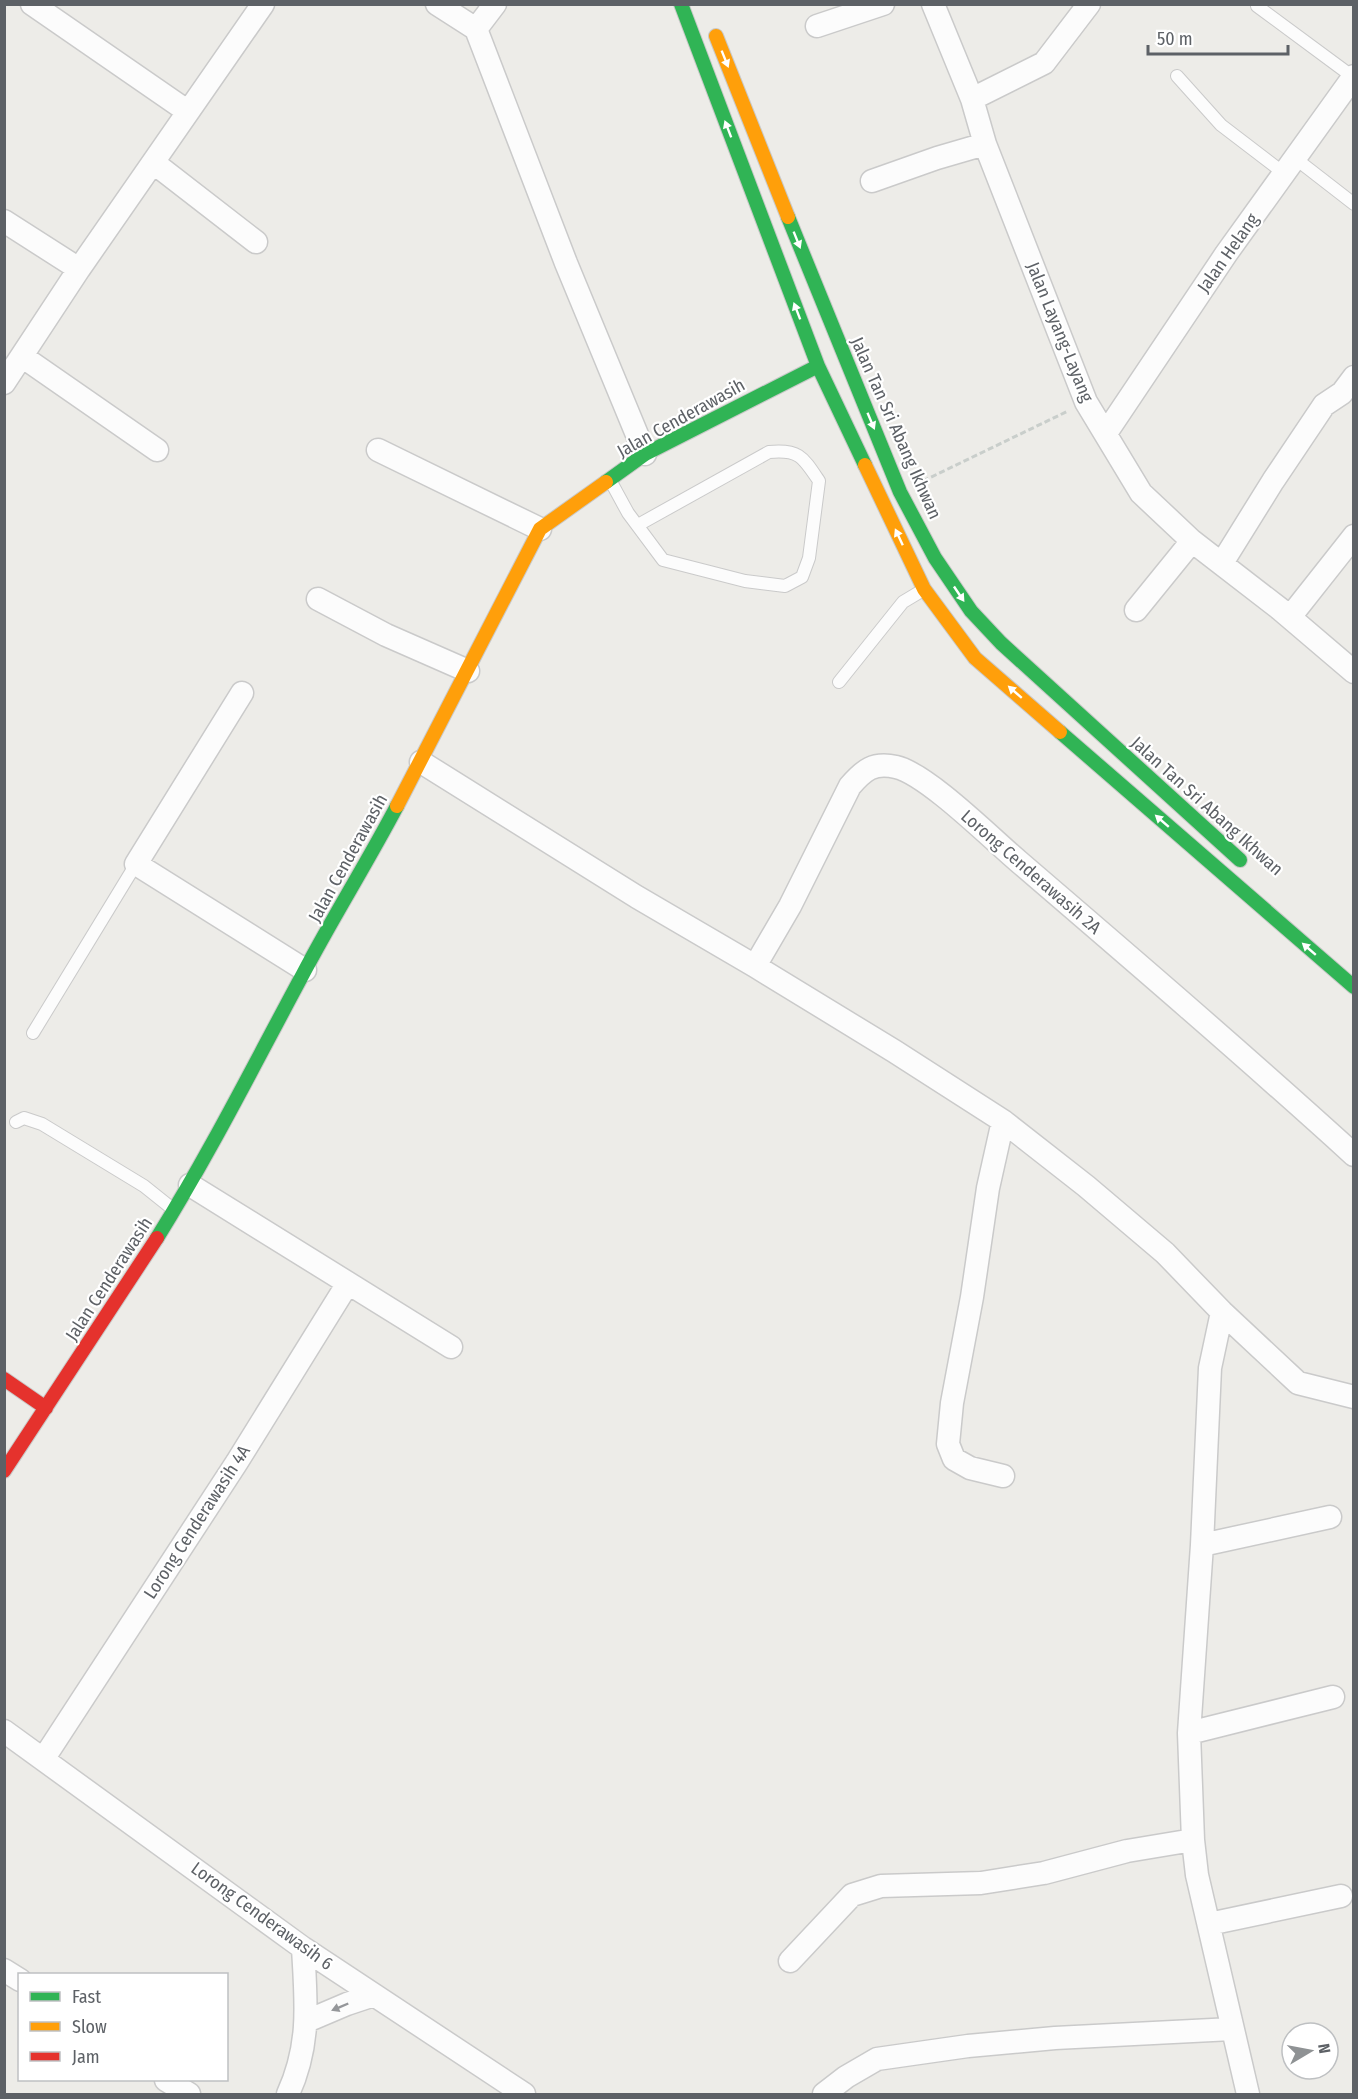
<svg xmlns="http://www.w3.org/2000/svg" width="1358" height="2099" viewBox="0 0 1358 2099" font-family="'Fira Sans Condensed',sans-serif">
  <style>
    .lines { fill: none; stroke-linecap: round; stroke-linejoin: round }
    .lane-casing { stroke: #cacaca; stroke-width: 14 }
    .street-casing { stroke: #cacaca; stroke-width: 25 }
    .fast-casing { stroke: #c9c9c8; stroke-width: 16 }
    .slow-casing { stroke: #c9c9c8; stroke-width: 16 }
    .jam-casing { stroke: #c9c9c8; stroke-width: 16 }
    .path { stroke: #c9cecb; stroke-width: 3; stroke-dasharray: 6 3; stroke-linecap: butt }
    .lane { stroke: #fcfcfc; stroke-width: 12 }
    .street { stroke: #fcfcfc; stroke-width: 22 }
    .fast { stroke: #30b455; stroke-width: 14 }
    .slow { stroke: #ff9f0a; stroke-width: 14 }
    .jam { stroke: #e5322d; stroke-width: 14 }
    .oneway { fill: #fff }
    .oneway2 { fill: #95979a }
    .labels { text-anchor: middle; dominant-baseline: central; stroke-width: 4.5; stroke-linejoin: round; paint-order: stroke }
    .street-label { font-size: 18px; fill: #5d6166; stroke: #fff }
  </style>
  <rect width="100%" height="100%" fill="#edece8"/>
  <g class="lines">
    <defs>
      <path id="lane" d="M 1257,6 L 1353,77
        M 1177,76 L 1221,125 L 1285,174
        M 1296,159 L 1354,204
        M 610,480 L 628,513 L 663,560 L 745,581 L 785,586 L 802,577 L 809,558 L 819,481 C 803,457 799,449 769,452 L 638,525
        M 839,682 L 903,602 L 923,590
        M 33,1033 L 136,864
        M 16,1122 L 24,1118 L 42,1124 L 144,1186 L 174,1210"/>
      <path id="street" d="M 32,4 L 187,111
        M 437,4 L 476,29 L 566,263 L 645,454
        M 933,4 L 972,99 L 985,144 L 1086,402 L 1141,493 L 1192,541 L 1280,609 L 1354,672
        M 817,26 L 883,4
        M 476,29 L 495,4
        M 972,99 L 1044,63 L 1089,4
        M 154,163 L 256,242
        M 872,181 L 937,158 L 985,144
        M 4,221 L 79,269
        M 23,357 L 157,450
        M 4,383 L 79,269 L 263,4
        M 1106,433 L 1226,254 L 1354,76
        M 378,450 L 540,529
        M 1222,563 L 1273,481 L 1324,405 L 1342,393 L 1354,377
        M 318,599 L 386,635 L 468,671
        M 1136,610 L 1192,541
        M 1290,617 L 1354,536
        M 242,693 L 136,864 L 305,970
        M 421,762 L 637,897 L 755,966 L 894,1051 L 1003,1121 L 1086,1186 L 1165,1253 L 1222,1312 L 1298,1383 L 1354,1397
        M 755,966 L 790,906 L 850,786 C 864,770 873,762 896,767 C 927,774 992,839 1018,861 C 1131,958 1244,1055 1354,1155
        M 190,1185 L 451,1347
        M 1222,1312 L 1210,1368 L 1202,1545 L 1189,1733 L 1193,1840 L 1197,1875 L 1248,2094
        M 1003,1476 L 970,1468 L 954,1459 L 948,1444 L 952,1403 L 972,1297 L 988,1188 L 1003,1121
        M 1202,1545 L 1330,1517
        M 4,1731 L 303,1948 L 524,2094
        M 1189,1733 L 1333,1697
        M 44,1758 L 237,1462 L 348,1283
        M 1209,1924 L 1341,1896
        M 790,1961 L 852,1895 L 881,1886 L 981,1883 L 1044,1873 L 1127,1851 L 1193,1840
        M 4,1970 L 20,1980
        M 307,2021 L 347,2004 L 374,1995
        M 166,2080 L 189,2094
        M 288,2094 C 311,2044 306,2001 303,1948
        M 824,2094 L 846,2077 L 877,2059 L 968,2046 L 1055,2038 L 1232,2029"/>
      <path id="fast" d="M 681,4 L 818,366 L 865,465
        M 788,217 L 900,492 L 935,558 L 971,611 L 1001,643 L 1240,860
        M 606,482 L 645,454 L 818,366
        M 1060,732 L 1354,987
        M 157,1238 C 210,1153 255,1063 303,974 C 333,917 367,863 397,806"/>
      <path id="slow" d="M 716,36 L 788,217
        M 865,465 L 924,589 L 975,658 L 1060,732
        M 397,806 L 540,529 L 606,482"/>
      <path id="jam" d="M 4,1379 L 46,1408
        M 4,1471 L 157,1238"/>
    </defs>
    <use href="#lane" class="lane-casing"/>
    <use href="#street" class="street-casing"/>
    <use href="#fast" class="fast-casing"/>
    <use href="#slow" class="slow-casing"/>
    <use href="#jam" class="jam-casing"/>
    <path class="path" d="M 923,481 L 1068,411"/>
    <use href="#lane" class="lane"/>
    <use href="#street" class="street"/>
    <use href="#fast" class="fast"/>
    <use href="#slow" class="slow"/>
    <use href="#jam" class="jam"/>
  </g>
  <defs><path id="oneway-solid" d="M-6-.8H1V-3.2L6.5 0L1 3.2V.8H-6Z" transform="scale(1.5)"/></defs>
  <g class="oneway">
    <use href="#oneway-solid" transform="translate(725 59) rotate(68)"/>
    <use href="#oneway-solid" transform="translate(728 129) rotate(-111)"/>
    <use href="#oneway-solid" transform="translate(797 240) rotate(68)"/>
    <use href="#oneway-solid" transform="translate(797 311) rotate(-111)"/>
    <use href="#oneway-solid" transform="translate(871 421) rotate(67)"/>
    <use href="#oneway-solid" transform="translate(899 537) rotate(-115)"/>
    <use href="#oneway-solid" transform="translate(959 594) rotate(56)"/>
    <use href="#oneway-solid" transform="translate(1015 692) rotate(-139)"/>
    <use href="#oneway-solid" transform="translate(1162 821) rotate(-139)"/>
    <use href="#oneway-solid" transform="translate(1309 949) rotate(-139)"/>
  </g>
  <use class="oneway2" href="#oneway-solid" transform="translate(340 2007) rotate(157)"/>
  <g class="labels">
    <g class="street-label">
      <text transform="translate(1228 253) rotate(-55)">Jalan Helang</text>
      <text transform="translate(1060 332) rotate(68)">Jalan Layang-Layang</text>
      <text transform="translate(681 418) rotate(-29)">Jalan Cenderawasih</text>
      <text transform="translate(896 428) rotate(66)">Jalan Tan Sri Abang Ikhwan</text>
      <text transform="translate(1207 806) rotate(42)">Jalan Tan Sri Abang Ikhwan</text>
      <text transform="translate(348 858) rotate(-61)">Jalan Cenderawasih</text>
      <text transform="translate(1031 872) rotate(41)">Lorong Cenderawasih 2A</text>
      <text transform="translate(109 1279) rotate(-57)">Jalan Cenderawasih</text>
      <text transform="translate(197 1522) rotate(-57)">Lorong Cenderawasih 4A</text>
      <text transform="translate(262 1916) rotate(36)">Lorong Cenderawasih 6</text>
    </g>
  </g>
  <rect width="1358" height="2099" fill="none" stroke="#5d6166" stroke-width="12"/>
  <rect x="18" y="1973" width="210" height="108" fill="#ffffff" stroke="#bec0c2" stroke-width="1.5"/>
  <rect x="30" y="1992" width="30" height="9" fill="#30b455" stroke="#bec0c2" stroke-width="1.5"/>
  <text x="72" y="2003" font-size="18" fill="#5d6166">Fast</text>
  <rect x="30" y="2022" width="30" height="9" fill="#ff9f0a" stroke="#bec0c2" stroke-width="1.5"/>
  <text x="72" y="2033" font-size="18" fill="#5d6166">Slow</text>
  <rect x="30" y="2052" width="30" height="9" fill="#e5322d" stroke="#bec0c2" stroke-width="1.5"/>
  <text x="72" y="2063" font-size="18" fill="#5d6166">Jam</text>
  <g transform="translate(1310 2051) rotate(80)"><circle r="28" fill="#ffffff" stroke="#bec0c2" stroke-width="1.5"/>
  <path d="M0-4.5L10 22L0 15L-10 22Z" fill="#8f9294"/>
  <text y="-9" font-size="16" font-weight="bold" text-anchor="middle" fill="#5d6166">N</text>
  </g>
  <path d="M1148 45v9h140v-9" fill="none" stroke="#5d6166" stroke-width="3"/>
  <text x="1157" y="45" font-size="18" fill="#5d6166" stroke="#ffffff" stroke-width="4.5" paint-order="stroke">50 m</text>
</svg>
